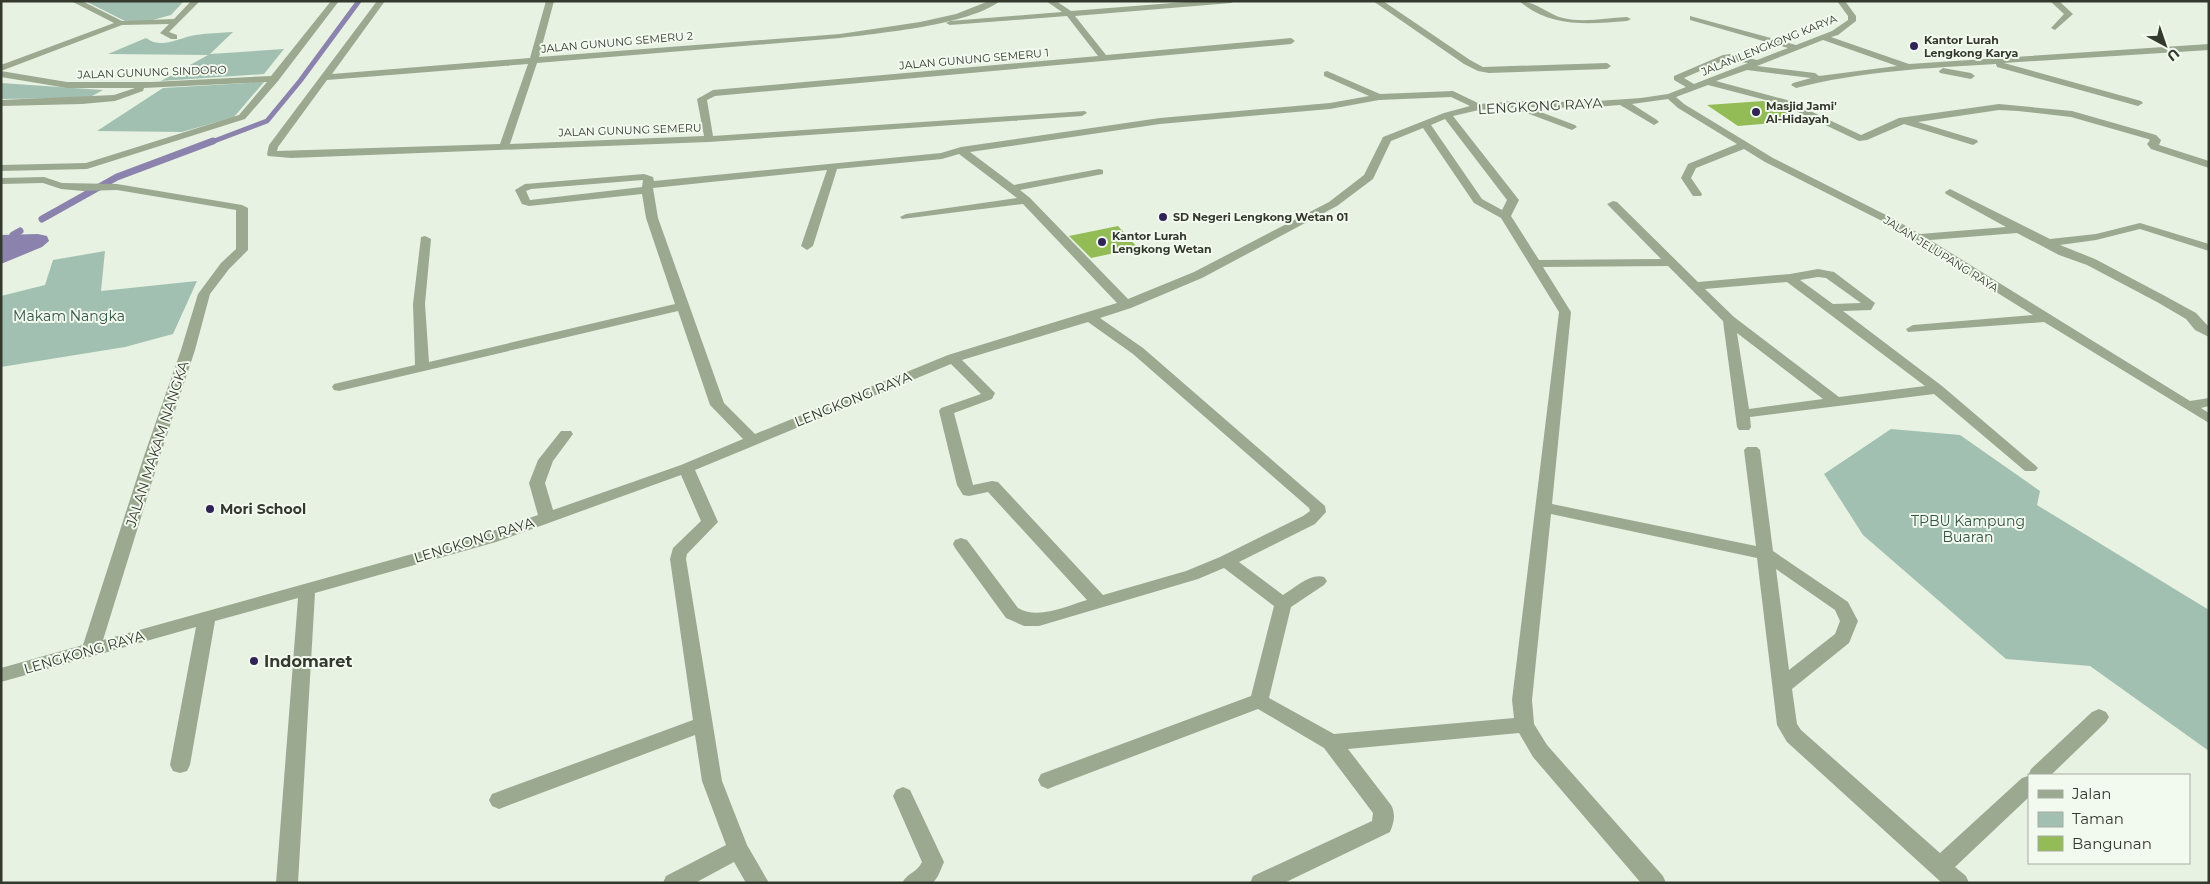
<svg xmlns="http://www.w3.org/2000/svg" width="2210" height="884" viewBox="0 0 2210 884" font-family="Montserrat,sans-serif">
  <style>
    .green { fill: #a2c0b1 }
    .water { fill: #8b83ad }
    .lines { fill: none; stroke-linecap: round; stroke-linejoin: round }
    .stream-far1 { stroke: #8b83ad; stroke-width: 5 }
    .stream { stroke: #8b83ad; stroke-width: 7 }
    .building { fill: #93bc56 }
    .minor { fill: #9ca991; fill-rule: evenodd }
    .poi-dot { fill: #302457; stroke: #f2f9ee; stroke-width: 2 }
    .labels { text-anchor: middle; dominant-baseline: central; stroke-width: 4; stroke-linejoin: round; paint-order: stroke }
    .far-poi-label { font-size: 11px; font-weight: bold; fill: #33392c; stroke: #f2f9ee; text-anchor: start }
    .far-street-label { font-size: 11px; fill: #33392c; stroke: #f2f9ee }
    .street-label { font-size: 14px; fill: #33392c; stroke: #f2f9ee }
    .park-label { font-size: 14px; fill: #325544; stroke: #f2f9ee }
    .poi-label { font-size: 14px; font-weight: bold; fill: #33392c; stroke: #f2f9ee; text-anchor: start }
    .near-poi-label { font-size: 16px; font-weight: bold; fill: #33392c; stroke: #f2f9ee; text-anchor: start }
  </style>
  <rect width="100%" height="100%" fill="#e7f2e2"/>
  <path class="green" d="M 85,1 L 184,1 L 171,15 L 149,21 L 125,21 Z
    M 233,32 L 210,54 L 284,49 L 264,74 L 161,81 L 208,55 L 108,54 L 146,38 C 162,50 180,37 196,35 C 208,33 221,33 233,32 Z
    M 264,82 L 234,117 L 182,132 L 97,131 L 163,88 Z
    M 1,83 L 103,90 L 92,96 L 82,98 L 1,99 Z
    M 105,251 L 101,291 L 197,281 L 173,334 L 125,347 L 1,367 L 1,296 L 45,285 L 53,260 Z
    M 1891,429 L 1960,435 L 2040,491 L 2037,505 L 2209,610 L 2209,751 L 2090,666 L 2006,659 L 1863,535 L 1824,474 Z"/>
  <path class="water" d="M 38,234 L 47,236 L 49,241 L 42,247 L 1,264 L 1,235 Z"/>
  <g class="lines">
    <path class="stream-far1" d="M 209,143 L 267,121 L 300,81 L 359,1"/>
    <path class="stream" d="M 42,219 L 117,177 L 213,141
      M 13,235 L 20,231"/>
  </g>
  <path class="building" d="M 1763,101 L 1772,104 L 1800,121 L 1738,126 L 1707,105 Z
    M 1118,226 L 1138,248 L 1091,258 L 1069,236 Z"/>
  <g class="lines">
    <path class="minor" d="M 71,1 L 82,1 L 122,21 L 174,19 L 191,1 L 200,1 L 169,32 L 177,35 L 177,39 L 171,39 L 160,33 L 169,24 L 122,25 L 1,71 L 1,65 L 114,23 Z
      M 331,1 L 339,1 L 278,81 L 245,119 L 87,169 L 1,171 L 1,165 L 86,163 L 239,115 L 267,82 L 144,88 L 143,91 L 115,101 L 82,104 L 1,106 L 1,100 L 114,95 L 135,88 L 67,88 L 1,77 L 1,71 L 67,82 L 151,82 L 271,76 Z
      M 377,1 L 385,1 L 332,74 L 530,58 L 546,1 L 554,1 L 539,57 L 840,34 L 920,22 L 956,14 L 989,1 L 1000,1 C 969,25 880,33 840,38 L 537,63 L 510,144 L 704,136 L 697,99 L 713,90 L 1098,56 L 1067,16 L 950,25 L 946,23 L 950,21 L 1062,12 L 1046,1 L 1056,1 L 1071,11 L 1198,1 L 1235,1 L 1231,3 L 1075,16 L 1106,55 L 1291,38 L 1295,41 L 1291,44 L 715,96 L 707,100 L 713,136 L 1085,111 L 1087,113 L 1082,116 L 709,142 L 291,158 L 268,156 L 267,154 L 269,145 ZM 528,64 L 500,144 L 277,151 L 278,147 L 327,80 Z
      M 1373,1 L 1383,1 L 1470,60 L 1483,67 L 1607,63 L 1611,66 L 1607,69 L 1489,73 L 1478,71 L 1464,64 Z
      M 1519,1 C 1536,1 1547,14 1563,18 C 1584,23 1606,18 1627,17 L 1631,19 L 1627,21 C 1588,24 1551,28 1519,1 Z
      M 1837,1 L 1845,1 L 1856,16 L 1856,21 L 1838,35 L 1831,37 L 1909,64 L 2209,44 L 2209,50 L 2004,63 L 2141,101 L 2143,103 L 2138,106 L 1997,67 L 1996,64 C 1929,68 1861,71 1796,88 L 1791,85 L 1793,83 L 1811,78 L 1747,70 L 1716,81 L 1787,100 L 1861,135 L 1899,118 L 1999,104 L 2072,111 L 2156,135 L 2161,140 L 2159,145 L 2209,161 L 2209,168 L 2151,149 L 2147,144 L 2150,140 L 2148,139 L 2071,117 L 2018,111 L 1999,110 L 1918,122 L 1977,140 L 1978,142 L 1973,145 L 1904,124 L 1867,140 L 1859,141 L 1781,104 L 1708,85 L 1676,97 L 1684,104 L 1773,158 L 1890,217 L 1920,234 L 2006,227 L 1946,194 L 1945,192 L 1950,189 L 2050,239 L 2096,234 L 2140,223 L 2209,244 L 2209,251 L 2140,229 L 2096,240 L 2060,245 L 2095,259 L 2165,296 L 2196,313 L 2209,327 L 2209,337 L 2195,330 L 2186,319 L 2157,302 L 2087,265 L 2059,255 L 2017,233 L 1930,240 L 2190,401 L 2209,398 L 2209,406 L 2201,408 L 2209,413 L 2209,423 L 2044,322 L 1908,332 L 1906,329 L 1913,325 L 2033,315 L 1882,221 L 1765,162 L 1744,149 L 1696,168 L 1691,178 L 1702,194 L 1701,196 L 1693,196 L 1681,178 L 1688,164 L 1737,144 L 1678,108 L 1668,99 L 1632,104 L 1657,120 L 1659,122 L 1654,125 L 1620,105 L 1582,108 L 1527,107 L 1575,125 L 1577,127 L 1572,130 L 1521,111 L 1521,107 L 1479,110 L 1453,116 L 1519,200 L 1511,216 L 1539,260 L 1661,259 L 1609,206 L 1607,204 L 1613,201 L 1617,202 L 1698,282 L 1790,274 L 1818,269 L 1834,272 L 1875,303 L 1871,310 L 1843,311 L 1942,386 L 2035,465 L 2038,468 L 2035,471 L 2025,471 L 1934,394 L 1750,417 L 1751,427 L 1749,430 L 1739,430 L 1737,427 L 1723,321 L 1668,266 L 1543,267 L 1571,312 L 1552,504 L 1756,546 L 1744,450 L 1747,447 L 1757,447 L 1760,450 L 1773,551 L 1848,602 L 1858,621 L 1849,643 L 1792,689 L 1797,724 L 1801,730 L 1940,853 L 2022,778 L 2028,776 L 2031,769 L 2092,712 L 2099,709 L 2106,712 L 2109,717 L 2106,722 L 2051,775 L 2029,775 L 2029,797 L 1955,867 L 1966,876 L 1969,883 L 1942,883 L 1787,742 L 1777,725 L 1757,558 L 1551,514 L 1532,700 L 1534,724 L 1547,745 L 1663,876 L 1666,883 L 1641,883 L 1533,757 L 1519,733 L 1348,749 L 1391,805 C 1396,814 1394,823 1390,832 L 1284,883 L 1250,883 L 1253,876 L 1372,821 L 1373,813 L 1324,748 L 1258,709 L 1055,786 L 1048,789 L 1041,786 L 1038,780 L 1041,774 L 1251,696 L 1274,606 L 1224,568 L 1198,579 L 1039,626 L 1024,626 L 1006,618 L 955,548 L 953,544 L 955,540 L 961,538 L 967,540 L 1018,608 C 1039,620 1066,606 1087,600 L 988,492 L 969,496 L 963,495 L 957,485 L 939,411 L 941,408 L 981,394 L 951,364 L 695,470 L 718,522 L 687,554 L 686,559 L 722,781 L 747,845 L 769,883 L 746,883 L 734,862 L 695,883 L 663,883 L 666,876 L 726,845 L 702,781 L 695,735 L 499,809 L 492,806 L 489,800 L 492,794 L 693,720 L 670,559 L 673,548 L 701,521 L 681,475 L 496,542 L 315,593 L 298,883 L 276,883 L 298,598 L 215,621 L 190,765 L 187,771 L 180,773 L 173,771 L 170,765 L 196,627 L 1,682 L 1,668 L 83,645 L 144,456 L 181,350 L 198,294 L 221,263 L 236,249 L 236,210 L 117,190 L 83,191 L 61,189 L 43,183 L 1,184 L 1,178 L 44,177 L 62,183 L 117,184 L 242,205 L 248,208 L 248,250 L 229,269 L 210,294 L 195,350 L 160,456 L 103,640 L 484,534 L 538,515 L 529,483 L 538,460 L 561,431 L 571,431 L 573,434 L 553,461 L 545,483 L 553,510 L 681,465 L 743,439 L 710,405 L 678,311 L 339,391 L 334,390 L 332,387 L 334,384 L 415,365 L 413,304 L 421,237 L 425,236 L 431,239 L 425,304 L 429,362 L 675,304 L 646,218 L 642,194 L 529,206 L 522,204 L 515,190 L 525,184 L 644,174 L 653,177 L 654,181 L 941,153 L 961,147 L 1160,118 L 1330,103 L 1369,96 L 1324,76 L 1324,72 L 1327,71 L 1380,94 L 1453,91 L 1480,104 L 1513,101 L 1582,102 L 1641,98 L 1668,94 L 1686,87 L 1674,80 L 1674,76 L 1723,55 L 1730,54 L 1757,60 L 1788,48 L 1690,20 L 1690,16 L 1796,45 L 1832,31 L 1848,20 L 1848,16 ZM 1823,40 L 1897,66 L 1819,76 L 1815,73 L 1757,66 ZM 1725,60 L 1748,63 L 1694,84 L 1684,78 ZM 1451,97 L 1470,106 L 1444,113 L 1383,137 L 1364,175 L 1329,202 L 1194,272 L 1128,299 L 1030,198 L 1020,190 L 1103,174 L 1103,170 L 1099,169 L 1014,185 L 970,152 L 1160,124 L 1330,109 L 1379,100 ZM 1445,119 L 1507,200 L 1502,210 L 1482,199 L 1431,125 ZM 1423,128 L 1474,203 L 1501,218 L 1559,312 L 1512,700 L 1514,718 L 1334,734 L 1269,698 L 1291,607 L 1324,585 L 1327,581 L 1324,577 C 1310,573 1295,588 1283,595 L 1239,562 L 1315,524 L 1326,512 L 1325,506 L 1143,348 L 1100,318 L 1131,308 L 1202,278 L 1337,206 L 1373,179 L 1391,141 ZM 959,154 L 1017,198 L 906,214 L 900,217 L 902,219 L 1023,204 L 1117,303 L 948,355 L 755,434 L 724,403 L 658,218 L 653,188 L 827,170 L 801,246 L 807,250 L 813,246 L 837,169 L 942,159 ZM 643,180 L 642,187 L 530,200 L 526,191 L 531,189 ZM 1818,277 L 1826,278 L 1861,303 L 1833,304 L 1800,280 ZM 1787,282 L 1925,386 L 1839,397 L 1734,317 L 1705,289 ZM 1088,322 L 1133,354 L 1309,508 L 1310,511 L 1303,516 L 1220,557 L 1186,571 L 1103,595 L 998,482 L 992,481 L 973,485 L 954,413 L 992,399 L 995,393 L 962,360 ZM 1737,333 L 1823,399 L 1749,409 ZM 1776,569 L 1835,610 L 1840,621 L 1835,634 L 1789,670 Z
      M 2050,1 L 2059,1 L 2073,14 L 2055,30 L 2051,28 L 2064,14 Z
      M 1943,68 L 1971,73 L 1975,76 L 1971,79 L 1940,73 L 1939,71 Z
      M 903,787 L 910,790 L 944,862 L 938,876 L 933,883 L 902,883 C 907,873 918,872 922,862 L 893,796 L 896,790 Z"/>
  </g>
  <g class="poi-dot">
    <circle cx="1914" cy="46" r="5"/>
    <circle cx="1756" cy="112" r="5"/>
    <circle cx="1163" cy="217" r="5"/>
    <circle cx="1102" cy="242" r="5"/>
    <circle cx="210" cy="509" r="5"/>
    <circle cx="254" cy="661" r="5"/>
  </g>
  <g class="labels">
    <g class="far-poi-label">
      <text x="1924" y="40">Kantor Lurah<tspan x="1924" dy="13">Lengkong Karya</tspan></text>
      <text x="1766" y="106">Masjid Jami'<tspan x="1766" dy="13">Al-Hidayah</tspan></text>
      <text x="1173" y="217">SD Negeri Lengkong Wetan 01</text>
      <text x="1112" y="236">Kantor Lurah<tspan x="1112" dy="13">Lengkong Wetan</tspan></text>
    </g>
    <g class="far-street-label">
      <text transform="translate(617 42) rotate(-5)">JALAN GUNUNG SEMERU 2</text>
      <text transform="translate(1769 45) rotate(-22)">JALAN LENGKONG KARYA</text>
      <text transform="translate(974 59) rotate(-5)">JALAN GUNUNG SEMERU 1</text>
      <text transform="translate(152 72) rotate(-2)">JALAN GUNUNG SINDORO</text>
      <text transform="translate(630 130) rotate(-2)">JALAN GUNUNG SEMERU</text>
      <text transform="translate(1941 254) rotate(32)">JALAN JELUPANG RAYA</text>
    </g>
    <g class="street-label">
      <text transform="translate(1540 106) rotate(-3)">LENGKONG RAYA</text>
      <text transform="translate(853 399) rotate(-22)">LENGKONG RAYA</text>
      <text transform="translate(157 444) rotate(-72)">JALAN MAKAM NANGKA</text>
      <text transform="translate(474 540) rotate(-17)">LENGKONG RAYA</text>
      <text transform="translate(84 652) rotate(-16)">LENGKONG RAYA</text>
    </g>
    <g class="park-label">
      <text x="69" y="316">Makam Nangka</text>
      <text x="1968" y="521">TPBU Kampung<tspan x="1968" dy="16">Buaran</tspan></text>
    </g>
    <g class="poi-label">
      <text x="220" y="509">Mori School</text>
    </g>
    <g class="near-poi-label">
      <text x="264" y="661">Indomaret</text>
    </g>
  </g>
  <rect width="2210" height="884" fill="none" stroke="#33392c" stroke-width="5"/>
  <rect x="2028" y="774" width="162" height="90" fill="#f2f9ee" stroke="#a6aca0"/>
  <rect x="2038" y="790" width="25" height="8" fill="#9ca991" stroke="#a6aca0"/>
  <text x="2072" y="799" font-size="15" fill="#33392c">Jalan</text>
  <rect x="2038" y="812" width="25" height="15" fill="#a2c0b1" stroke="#a6aca0"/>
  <text x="2072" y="824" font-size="15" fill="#33392c">Taman</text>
  <rect x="2038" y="836" width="25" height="15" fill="#93bc56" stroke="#a6aca0"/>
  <text x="2072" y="849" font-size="15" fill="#33392c">Bangunan</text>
  <g transform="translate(2165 45) rotate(140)" stroke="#f2f9ee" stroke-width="4" paint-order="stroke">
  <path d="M0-4L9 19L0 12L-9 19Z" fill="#33392c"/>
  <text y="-8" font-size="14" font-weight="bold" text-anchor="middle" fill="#33392c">U</text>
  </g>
</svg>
